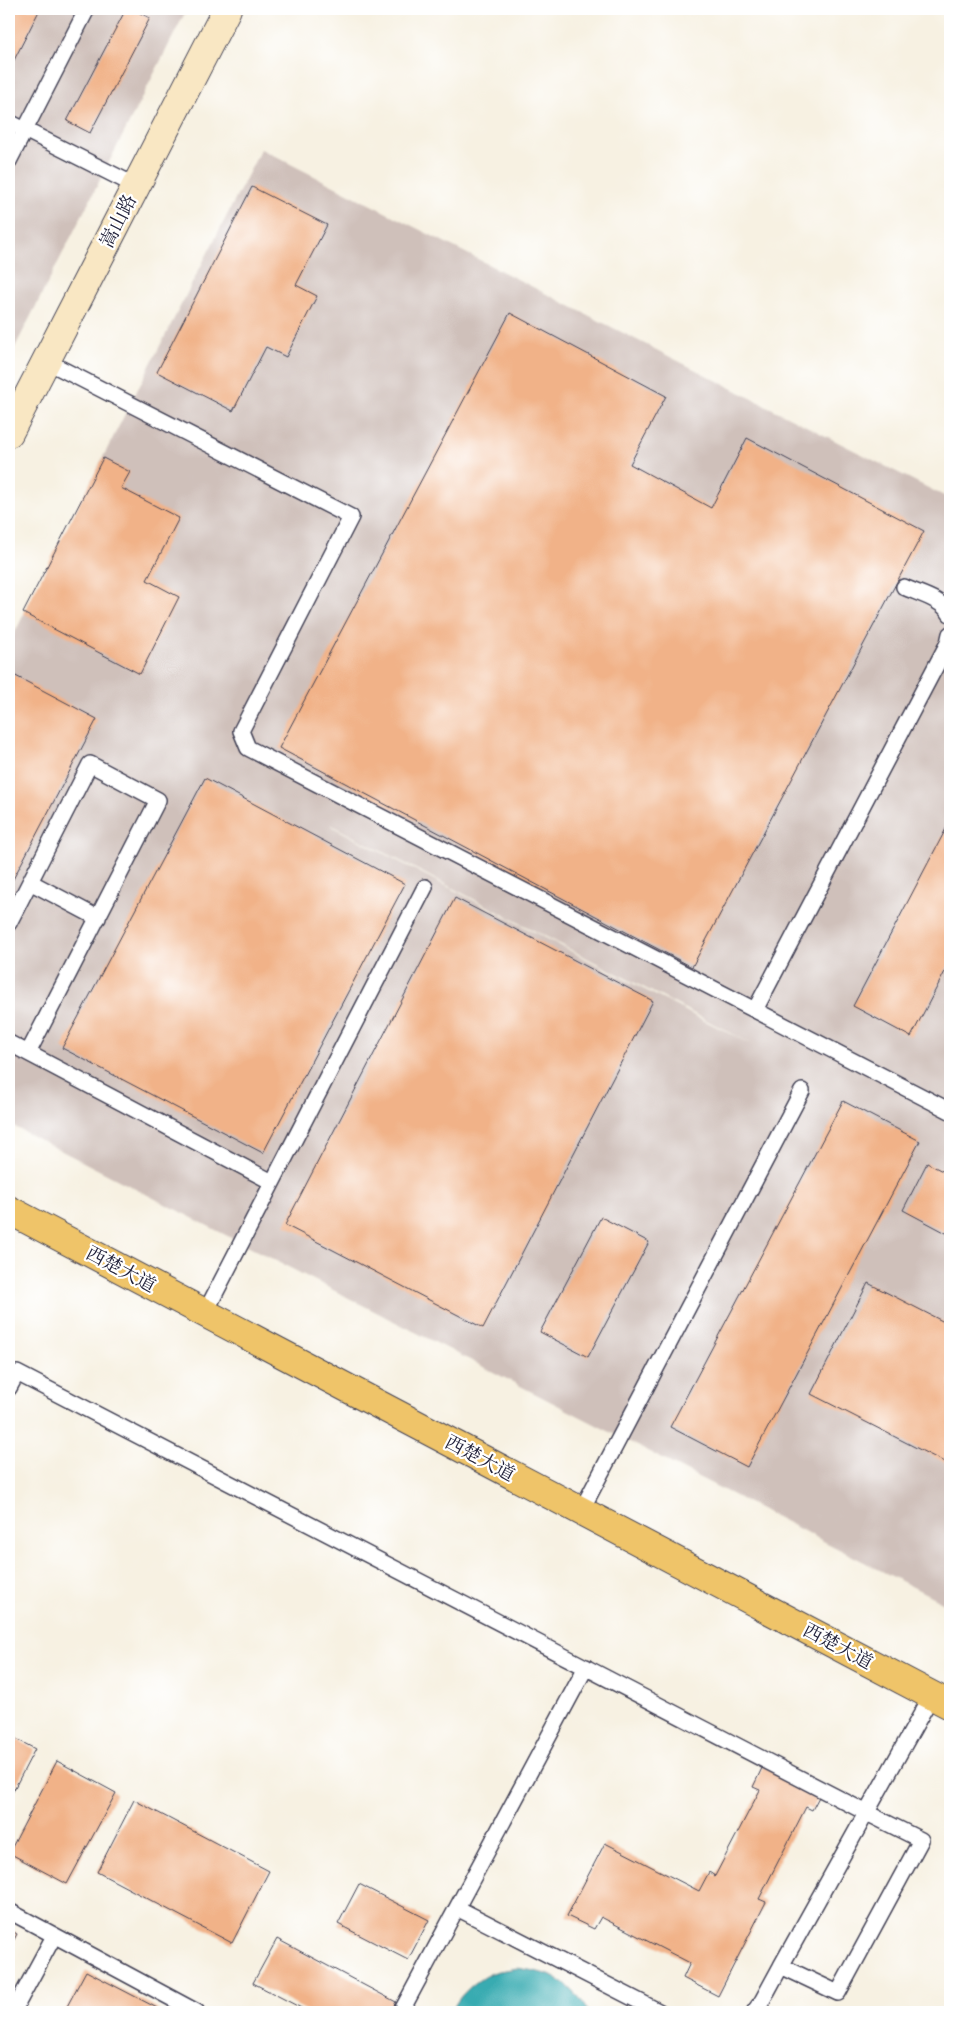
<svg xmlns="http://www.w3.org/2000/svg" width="959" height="2021" viewBox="0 0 959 2021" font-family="'IM FELL Great Primer','Noto Serif SC',serif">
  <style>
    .industrial { fill: #cfc0ba; fill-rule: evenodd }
    .water { fill: #39abb1; stroke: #2e6676 }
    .building { fill: #f1b288 }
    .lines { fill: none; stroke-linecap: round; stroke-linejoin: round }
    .lane-casing { stroke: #424154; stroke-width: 18 }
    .secondary-casing { stroke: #424154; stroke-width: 30 }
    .primary-casing { stroke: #424154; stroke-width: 30 }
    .lane { stroke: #fff; stroke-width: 15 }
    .secondary { stroke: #f9e7c3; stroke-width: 28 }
    .primary { stroke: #efc469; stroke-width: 28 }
    .labels { text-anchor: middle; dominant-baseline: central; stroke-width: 4.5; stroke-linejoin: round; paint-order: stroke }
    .street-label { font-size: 19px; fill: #22223b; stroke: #fff }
  </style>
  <rect width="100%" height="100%" fill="#fff"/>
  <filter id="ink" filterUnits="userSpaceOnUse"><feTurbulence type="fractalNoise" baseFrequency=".02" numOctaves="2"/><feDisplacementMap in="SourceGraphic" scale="10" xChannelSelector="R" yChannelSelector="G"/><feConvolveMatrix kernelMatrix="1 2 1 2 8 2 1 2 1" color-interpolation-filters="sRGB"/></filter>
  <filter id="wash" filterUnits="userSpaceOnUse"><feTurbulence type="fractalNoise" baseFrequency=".0096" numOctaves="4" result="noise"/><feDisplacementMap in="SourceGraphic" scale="20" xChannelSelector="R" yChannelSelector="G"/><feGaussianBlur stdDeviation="1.12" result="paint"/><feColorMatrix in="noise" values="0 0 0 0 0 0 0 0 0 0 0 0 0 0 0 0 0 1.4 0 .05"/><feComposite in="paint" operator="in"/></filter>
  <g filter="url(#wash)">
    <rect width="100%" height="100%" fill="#f7f1e2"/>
    <path class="industrial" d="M 9,9 L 187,9 L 9,359 Z
      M 261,149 L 950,499 L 950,1606 L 9,1124 L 9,644 L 103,457 ZM 331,826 L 331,825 L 760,1048 L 695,1016 Z"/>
    <path class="water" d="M 517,1968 C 552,1973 570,1980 588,2012 L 452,2012 C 457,1996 477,1979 492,1973 C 500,1970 509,1970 517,1968 Z"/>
    <g id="blocks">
      <path class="building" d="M 9,9 L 40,9 L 9,70 Z
        M 126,9 L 132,9 L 150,18 L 90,133 L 67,121 Z
        M 252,187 L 327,225 L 296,285 L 317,296 L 286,357 L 266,347 L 233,411 L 157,372 Z
        M 510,313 L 666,396 L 630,464 L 711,508 L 747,438 L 924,531 L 692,967 L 279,748 Z
        M 103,458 L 130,472 L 121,488 L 179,518 L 147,580 L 179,597 L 140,674 L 23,613 Z
        M 10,673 L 97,719 L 9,887 L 9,677 Z
        M 205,778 L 405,884 L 263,1153 L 62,1048 Z
        M 948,825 L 950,827 L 950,962 L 911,1037 L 853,1006 Z
        M 455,898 L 653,1001 L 483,1328 L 285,1225 Z
        M 843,1101 L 920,1141 L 747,1467 L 670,1427 Z
        M 927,1163 L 950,1175 L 950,1235 L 903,1210 Z
        M 601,1217 L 649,1242 L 588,1357 L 540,1332 Z
        M 868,1283 L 950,1325 L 950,1465 L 811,1394 Z
        M 9,1735 L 35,1749 L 9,1799 Z
        M 57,1761 L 116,1793 L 67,1884 L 9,1853 Z
        M 763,1766 L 820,1795 L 812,1810 L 806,1807 L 759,1899 L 766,1902 L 718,1996 L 683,1978 L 690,1963 L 601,1917 L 594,1929 L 567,1916 L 605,1843 L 699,1891 L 709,1872 L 715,1876 L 760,1790 L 753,1787 Z
        M 134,1800 L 269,1871 L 232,1943 L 97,1872 Z
        M 359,1884 L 429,1920 L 408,1960 L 338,1924 Z
        M 9,1929 L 17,1934 L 9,1949 Z
        M 277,1939 L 396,2002 L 390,2012 L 309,2012 L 253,1983 Z
        M 86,1971 L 159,2009 L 157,2012 L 64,2012 Z"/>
    </g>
  </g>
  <g filter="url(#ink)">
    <use href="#blocks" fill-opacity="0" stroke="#424154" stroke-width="1"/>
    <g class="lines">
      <defs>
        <path id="lane" d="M 9,122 L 136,186
          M 9,161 L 87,9
          M 46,361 L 351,517 L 241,731 L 248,748 L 950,1111
          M 904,587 C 919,594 942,599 950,614
          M 30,882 L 98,918
          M 9,923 L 90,764 L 158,800 L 28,1053
          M 755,1010 L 948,643 L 950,634
          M 9,1043 L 272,1182
          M 205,1313 L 425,887
          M 9,1388 L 17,1373 L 867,1813 L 921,1840 L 838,1993 L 781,1966 L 932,1695
          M 581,1511 L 802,1091
          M 457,1908 L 660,2012
          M 9,1911 L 197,2012
          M 13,2012 L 54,1936
          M 401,2012 L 586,1667
          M 754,2012 L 762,2001 L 781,1966"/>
        <path id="secondary" d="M 9,433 L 227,9"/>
        <path id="primary" d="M 9,1210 L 950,1705"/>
      </defs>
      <use href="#lane" class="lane-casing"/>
      <use href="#secondary" class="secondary-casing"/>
      <use href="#primary" class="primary-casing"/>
      <use href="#lane" class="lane"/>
      <use href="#secondary" class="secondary"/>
      <use href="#primary" class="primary"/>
    </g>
  </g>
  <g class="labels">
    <g class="street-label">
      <text transform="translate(118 221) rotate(-63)">嵩山路</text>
      <text transform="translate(121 1269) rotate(28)">西楚大道</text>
      <text transform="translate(480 1458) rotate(28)">西楚大道</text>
      <text transform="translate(838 1646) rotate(28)">西楚大道</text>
    </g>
  </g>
  <rect width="959" height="2021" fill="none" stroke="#fff" stroke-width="30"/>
</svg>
